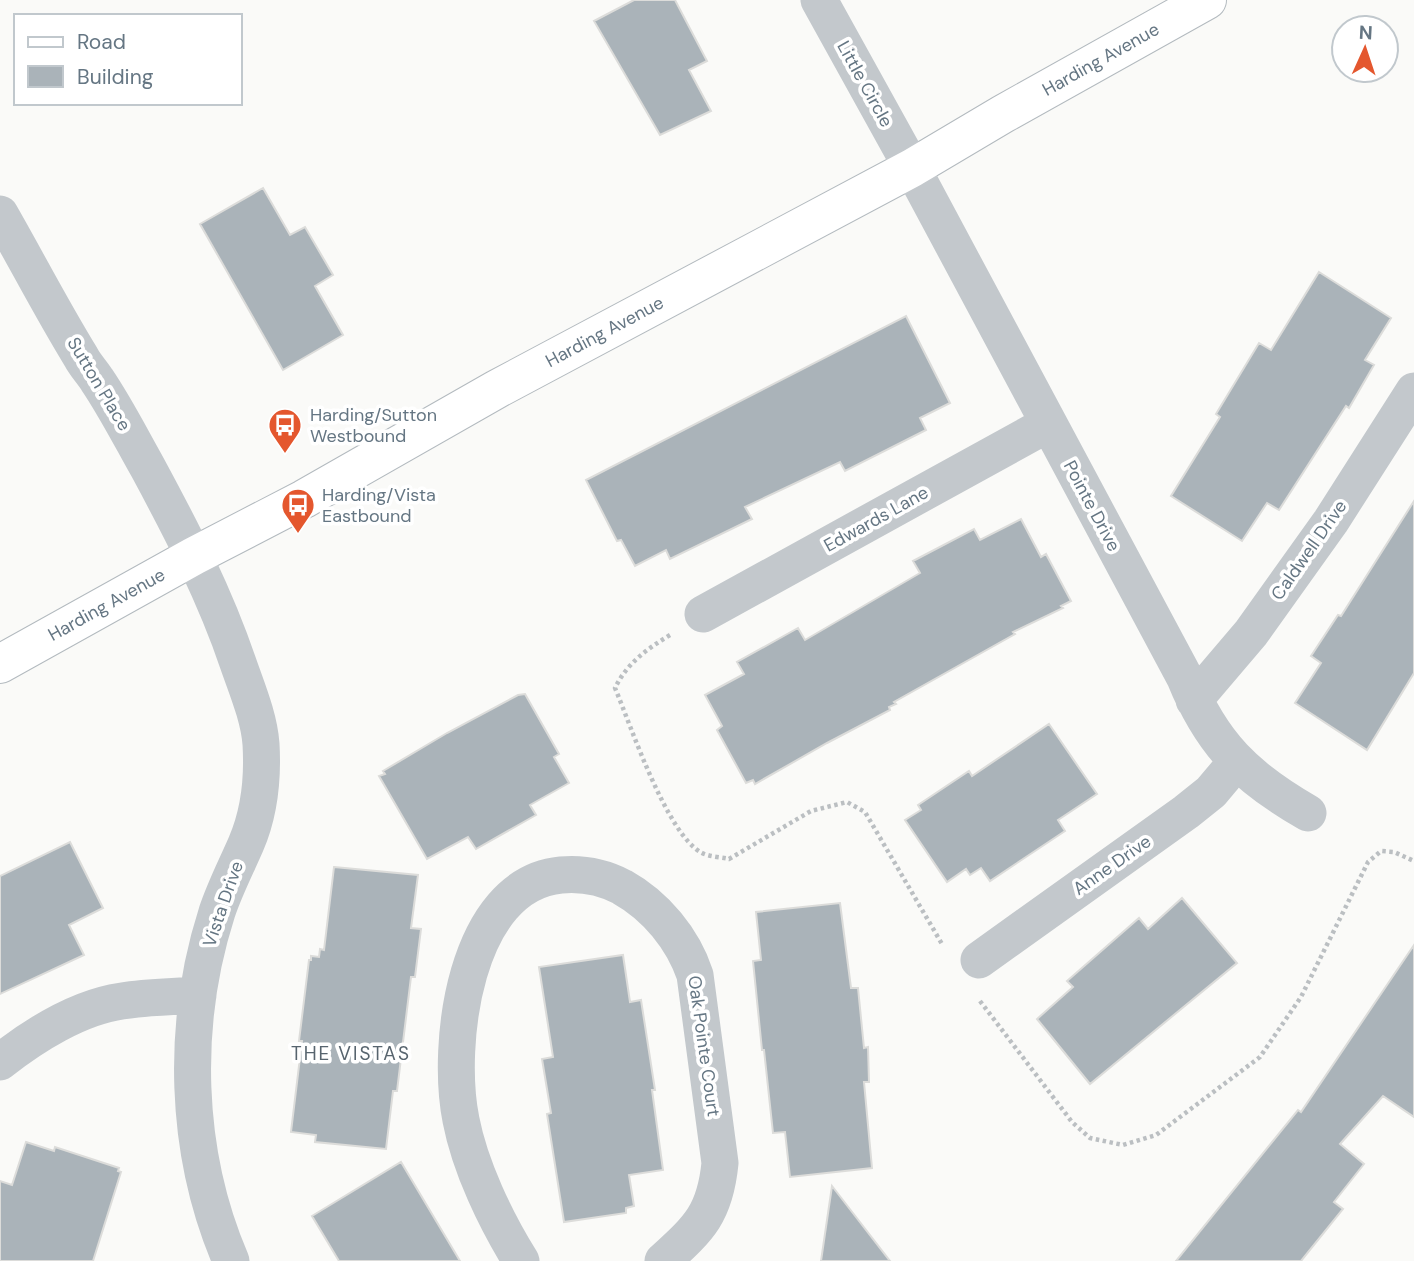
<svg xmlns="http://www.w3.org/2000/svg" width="1414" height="1261" viewBox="0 0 1414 1261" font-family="'DM Sans',sans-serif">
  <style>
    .building { fill: #aab3b9; stroke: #dcdcda; stroke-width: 2 }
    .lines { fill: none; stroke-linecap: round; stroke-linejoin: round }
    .secondary-casing { stroke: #b3babf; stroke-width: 40 }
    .path { stroke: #bbbfc2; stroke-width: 4.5; stroke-dasharray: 3.5 3.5; stroke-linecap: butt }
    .minor { stroke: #c3c8cc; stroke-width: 37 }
    .secondary { stroke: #fff; stroke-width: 38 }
    .labels { text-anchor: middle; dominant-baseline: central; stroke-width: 7; stroke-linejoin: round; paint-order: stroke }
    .street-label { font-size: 18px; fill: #657683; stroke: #fff }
    .poi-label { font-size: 18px; fill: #657683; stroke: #fff; text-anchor: start }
    .neighbourhood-label { font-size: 19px; letter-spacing: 2px; fill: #57646e; stroke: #fff }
  </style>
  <rect width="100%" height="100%" fill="#fafaf8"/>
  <path class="building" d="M 634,0 L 675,0 L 707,61 L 689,70 L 711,111 L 660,135 L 594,21 Z
    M 263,188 L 290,235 L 305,227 L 333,275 L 315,286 L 343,335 L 283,370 L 200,224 Z
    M 1319,272 L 1391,318 L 1365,360 L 1374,365 L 1349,408 L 1346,406 L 1279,510 L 1267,503 L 1242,541 L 1171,496 L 1220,417 L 1216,414 L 1259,343 L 1271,350 Z
    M 906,316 L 950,403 L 920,418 L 926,430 L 845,471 L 840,462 L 745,507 L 752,519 L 670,559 L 666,550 L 635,566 L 621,540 L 617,541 L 586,480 Z
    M 1414,501 L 1414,673 L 1367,750 L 1295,703 L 1321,663 L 1311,656 L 1338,615 L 1341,616 Z
    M 1021,519 L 1041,557 L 1046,554 L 1071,601 L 1061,606 L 1063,608 L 1013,632 L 1015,634 L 894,702 L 896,704 L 889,707 L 890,710 L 827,743 L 755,784 L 753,780 L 746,783 L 717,730 L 722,726 L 705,695 L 744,674 L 737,662 L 798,628 L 805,640 L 920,573 L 913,561 L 974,529 L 980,540 Z
    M 525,694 L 559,754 L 554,757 L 569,783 L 530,805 L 536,815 L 476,849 L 468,837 L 427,859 L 379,776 L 385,774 L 383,771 L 447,733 L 518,695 Z
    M 1049,724 L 1097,794 L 1058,820 L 1065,831 L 990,881 L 981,868 L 970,875 L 966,869 L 947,882 L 905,820 L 921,810 L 918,805 L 969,771 L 972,776 Z
    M 70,842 L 103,908 L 69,925 L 84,955 L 0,994 L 0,876 Z
    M 334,867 L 418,875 L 411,928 L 421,929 L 415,977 L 411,977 L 397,1091 L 393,1091 L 386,1149 L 315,1142 L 316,1135 L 291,1132 L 302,1041 L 299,1041 L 309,960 L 311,960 L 311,956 L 319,957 L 320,949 L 324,950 Z
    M 1182,898 L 1237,963 L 1090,1084 L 1037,1019 L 1073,987 L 1067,981 L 1139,918 L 1148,929 Z
    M 840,903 L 851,988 L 858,988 L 864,1048 L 868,1047 L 869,1082 L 864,1082 L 872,1168 L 790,1177 L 785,1132 L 773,1133 L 764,1050 L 762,1050 L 753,961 L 761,960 L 756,912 Z
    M 1414,945 L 1414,1117 L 1383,1096 L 1340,1144 L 1364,1164 L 1334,1202 L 1343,1209 L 1301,1261 L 1176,1261 L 1298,1110 L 1301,1112 Z
    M 623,955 L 630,1002 L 641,1000 L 655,1090 L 652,1090 L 663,1170 L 629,1175 L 634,1206 L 626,1208 L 626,1213 L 564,1222 L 547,1114 L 551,1113 L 542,1059 L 553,1057 L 539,967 Z
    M 26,1142 L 54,1151 L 55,1147 L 119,1168 L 118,1171 L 121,1172 L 93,1261 L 0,1261 L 0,1181 L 12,1185 Z
    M 401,1162 L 460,1261 L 339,1261 L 312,1216 Z
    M 832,1186 L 890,1261 L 821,1261 Z"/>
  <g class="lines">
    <defs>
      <g id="secondary">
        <path id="s1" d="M 0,664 L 194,556 L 304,499 L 497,389 L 912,168 L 1003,114 L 1207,0"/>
      </g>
    </defs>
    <use href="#secondary" class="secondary-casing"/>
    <path class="path" d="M 670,635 C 647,649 627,663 615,688 C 631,726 667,835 702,853 C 710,857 721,857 729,859 L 811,811 L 847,802 L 865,812 L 942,944
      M 980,1001 L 1072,1122 L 1090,1138 L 1123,1145 L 1156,1135 L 1260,1057 L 1301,997 L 1368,862 L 1381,851 L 1394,852 L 1414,861"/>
    <path class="minor" d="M 819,0 L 912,168 L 1185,678 C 1212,745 1247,778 1308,813
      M 0,214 C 27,261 52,310 81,357 C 85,365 92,372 97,380 C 116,408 131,438 148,468 C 182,531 215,595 238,663 C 247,689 259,717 261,744 C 263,778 259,814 246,844 C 236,867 225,888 217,912 C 181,1024 184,1152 231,1261
      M 703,614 L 1048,424
      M 1194,700 L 1251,633 L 1331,521 L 1414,391
      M 979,960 L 1186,812 L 1211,792 L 1237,761
      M 0,1062 C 33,1036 79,1007 122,1001 C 147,997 173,997 198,995
      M 521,1261 C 496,1221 470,1167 461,1120 C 446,1046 464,884 561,875 C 583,873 603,877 622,887 C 656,906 683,939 695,975 L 720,1163 C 715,1214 699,1228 663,1261"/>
    <use href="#secondary" class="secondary"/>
  </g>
  <defs>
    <symbol id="bus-pin" viewBox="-11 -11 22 30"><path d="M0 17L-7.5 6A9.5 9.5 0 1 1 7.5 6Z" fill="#e4572e" stroke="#fff"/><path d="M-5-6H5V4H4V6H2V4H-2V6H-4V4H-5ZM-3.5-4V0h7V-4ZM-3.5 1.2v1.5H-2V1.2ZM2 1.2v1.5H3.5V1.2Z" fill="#fff"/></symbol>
  </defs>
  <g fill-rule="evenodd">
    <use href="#bus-pin" x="266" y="406" width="38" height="52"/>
    <use href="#bus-pin" x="279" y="486" width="38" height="52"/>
  </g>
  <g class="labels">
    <g class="street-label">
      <text stroke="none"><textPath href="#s1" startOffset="1256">Harding Avenue</textPath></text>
      <text transform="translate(865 84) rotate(61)">Little Circle</text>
      <text stroke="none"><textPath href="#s1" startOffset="690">Harding Avenue</textPath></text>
      <text transform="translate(99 384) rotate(59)">Sutton Place</text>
      <text transform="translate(1092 506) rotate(62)">Pointe Drive</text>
      <text transform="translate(876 519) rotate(-29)">Edwards Lane</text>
      <text transform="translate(1309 550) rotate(-55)">Caldwell Drive</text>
      <text stroke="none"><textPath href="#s1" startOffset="122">Harding Avenue</textPath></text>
      <text transform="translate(1112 865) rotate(-35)">Anne Drive</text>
      <text transform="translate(223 904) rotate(-71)">Vista Drive</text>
      <text transform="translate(704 1046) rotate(82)">Oak Pointe Court</text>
    </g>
    <g class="poi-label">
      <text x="310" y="415">Harding/Sutton<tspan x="310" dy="21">Westbound</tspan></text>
      <text x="322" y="495">Harding/Vista<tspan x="322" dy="21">Eastbound</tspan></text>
    </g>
    <g class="neighbourhood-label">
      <text x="351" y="1053">THE VISTAS</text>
    </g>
  </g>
  <rect x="14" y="14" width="228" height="91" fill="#ffffff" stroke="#c1c8cd" stroke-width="2"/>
  <rect x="28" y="37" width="35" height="10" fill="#ffffff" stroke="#c1c8cd" stroke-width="2"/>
  <text x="77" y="49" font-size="21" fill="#657683">Road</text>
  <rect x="28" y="66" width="35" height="21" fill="#aab3b9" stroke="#c1c8cd" stroke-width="2"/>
  <text x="77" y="84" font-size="21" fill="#657683">Building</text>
  <g transform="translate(1365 49) rotate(3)"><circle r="33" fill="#ffffff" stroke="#c1c8cd" stroke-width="2"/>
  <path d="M0-5L12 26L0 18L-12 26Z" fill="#e4572e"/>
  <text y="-10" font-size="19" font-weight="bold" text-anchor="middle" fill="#657683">N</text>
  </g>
</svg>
